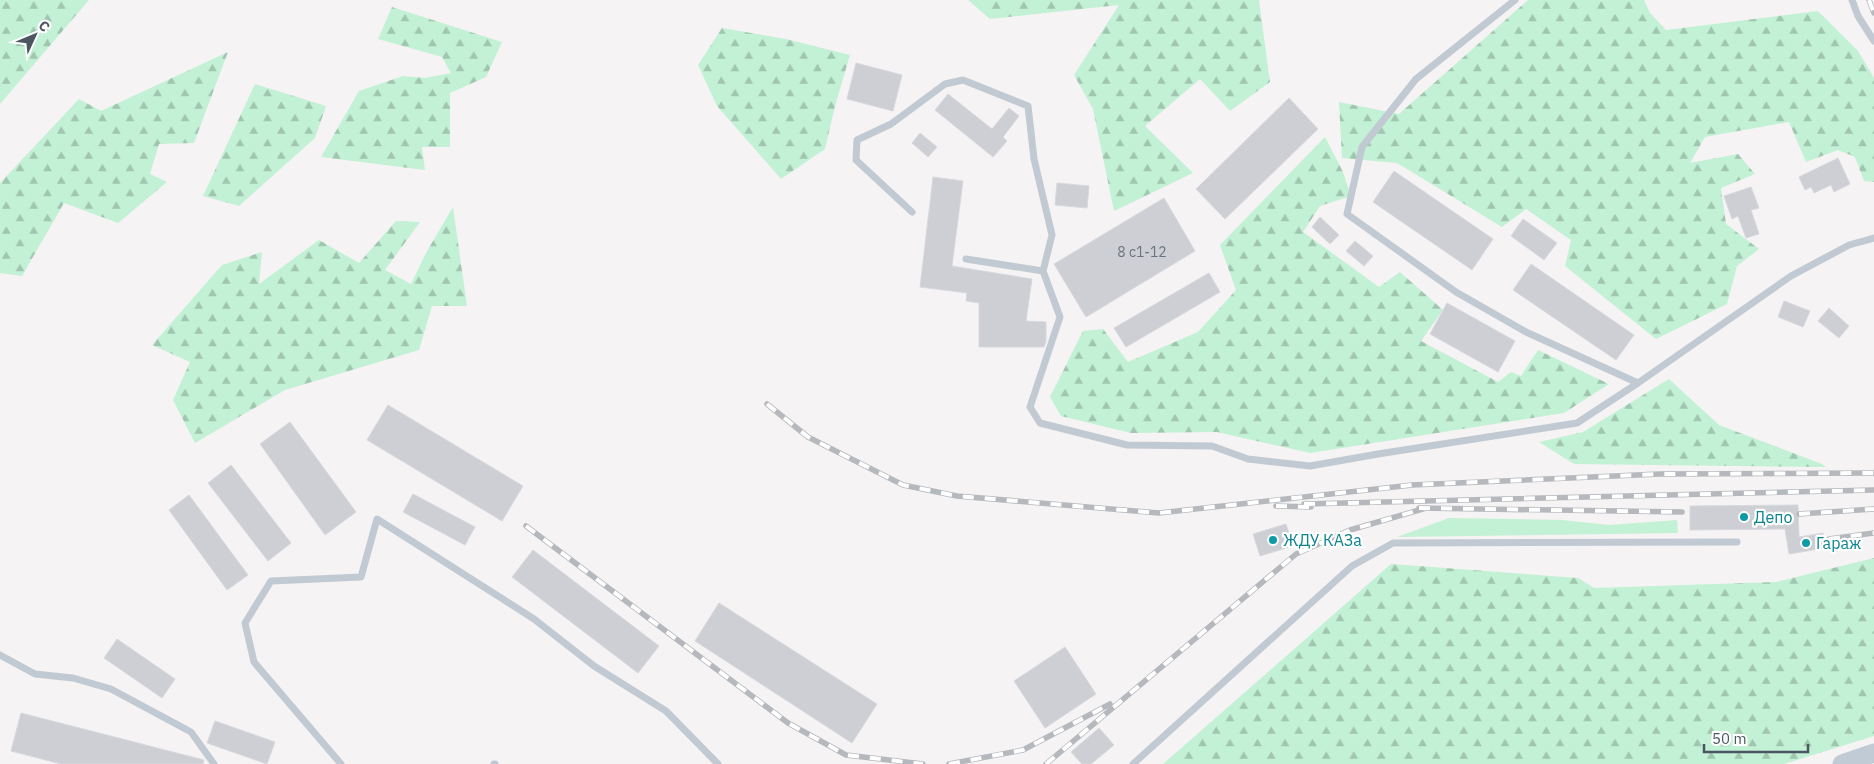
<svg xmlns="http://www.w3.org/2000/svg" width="1874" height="764" viewBox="0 0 1874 764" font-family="'IBM Plex Sans',sans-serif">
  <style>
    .grass { fill: #c3f1d5 }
    .forest { fill: url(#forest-firs) }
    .building { fill: #cdcfd5; stroke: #d7d9de }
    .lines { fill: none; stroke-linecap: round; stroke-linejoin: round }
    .lane { stroke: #c1cad2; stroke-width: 7 }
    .secondary { stroke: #c1cbd6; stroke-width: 19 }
    .rail-casing { stroke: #b5b8bd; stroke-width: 5.5 }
    .rail { stroke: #fff; stroke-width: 4; stroke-dasharray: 11; stroke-linecap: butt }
    .culture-dot { fill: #0f9aa8; stroke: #fff; stroke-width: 2 }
    .labels { text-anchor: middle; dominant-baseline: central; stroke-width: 4.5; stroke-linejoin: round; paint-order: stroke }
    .number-label { font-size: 14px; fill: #6b747e }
    .culture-label { font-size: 16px; fill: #0d838f; stroke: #fff; text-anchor: start }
  </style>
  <defs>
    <pattern id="forest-firs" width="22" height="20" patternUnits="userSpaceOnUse" patternTransform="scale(1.25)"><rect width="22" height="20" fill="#c3f1d5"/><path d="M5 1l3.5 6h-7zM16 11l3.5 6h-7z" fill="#a0c6b0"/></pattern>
  </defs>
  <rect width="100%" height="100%" fill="#f5f3f3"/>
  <path class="grass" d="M 1449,518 L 1562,520 L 1609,525 L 1677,520 L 1678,533 L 1397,537 Z"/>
  <path class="forest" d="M 0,0 L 89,0 L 0,104 Z
    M 968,0 L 1259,0 L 1270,82 L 1230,111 L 1200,79 L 1145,126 L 1193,173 L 1114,211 L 1093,109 L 1074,75 L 1119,5 L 990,19 Z
    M 1528,0 L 1644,0 L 1650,13 L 1666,30 L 1818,11 L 1858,51 L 1874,78 L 1874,182 L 1864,181 L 1855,157 L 1838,150 L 1806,162 L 1789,122 L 1705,137 L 1690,163 L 1738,154 L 1755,174 L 1721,188 L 1726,224 L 1759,249 L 1737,266 L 1727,304 L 1656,339 L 1565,266 L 1571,240 L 1526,209 L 1502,227 L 1397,163 L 1342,158 L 1339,102 L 1399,114 Z
    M 392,7 L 502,42 L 486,77 L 450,93 L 450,147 L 422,147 L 425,170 L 321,157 L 359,91 L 403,76 L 425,78 L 451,73 L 442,57 L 378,39 Z
    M 722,28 L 786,39 L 850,55 L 835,106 L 825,149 L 781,179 L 717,106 L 698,65 Z
    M 228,52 L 194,143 L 159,144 L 150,174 L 167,182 L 118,223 L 64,203 L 22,276 L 0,273 L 0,183 L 79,99 L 101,111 Z
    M 255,84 L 326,106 L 315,138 L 239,206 L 203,196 Z
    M 1325,137 L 1343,172 L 1351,196 L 1320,206 L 1303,232 L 1379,287 L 1400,272 L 1443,310 L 1421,341 L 1498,382 L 1511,372 L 1521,376 L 1538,350 L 1609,384 L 1564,413 L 1310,453 L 1217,432 L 1131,433 L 1061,416 L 1050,397 L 1083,331 L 1103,329 L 1128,362 L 1198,332 L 1236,290 L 1220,245 Z
    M 453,207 L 467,306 L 432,306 L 419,350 L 285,390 L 195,443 L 173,400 L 190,362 L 152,345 L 222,265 L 262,252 L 259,284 L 319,240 L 359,263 L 396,221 L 420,222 L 385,270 L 411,284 L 426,253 Z
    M 1669,379 L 1719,425 L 1822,464 L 1826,467 L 1574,464 L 1539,442 L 1583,432 Z
    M 1874,558 L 1874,736 L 1784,764 L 1163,764 L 1391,564 L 1578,578 L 1594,588 L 1776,582 Z"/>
  <path class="building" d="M 856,63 L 902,75 L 893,111 L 847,99 Z
    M 948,94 L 992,129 L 1009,108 L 1019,116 L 1003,137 L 1007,141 L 993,157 L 935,110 Z
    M 1289,98 L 1318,129 L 1225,219 L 1196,189 Z
    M 920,133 L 937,147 L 928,157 L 912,143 Z
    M 1838,158 L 1850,184 L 1834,192 L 1831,185 L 1814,193 L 1811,187 L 1805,190 L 1799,177 Z
    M 1394,171 L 1493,239 L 1472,270 L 1373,202 Z
    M 933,177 L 963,181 L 952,266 L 1032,279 L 1026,321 L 1046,322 L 1046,341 L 1044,347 L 979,347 L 979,303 L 966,301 L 967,293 L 920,287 Z
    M 1057,183 L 1089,186 L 1087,208 L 1055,205 Z
    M 1751,187 L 1759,208 L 1751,210 L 1759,234 L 1746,238 L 1738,216 L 1732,219 L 1724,196 Z
    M 1164,198 L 1195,251 L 1086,317 L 1054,264 Z
    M 1320,217 L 1339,235 L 1330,244 L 1312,227 Z
    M 1523,219 L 1557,243 L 1544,260 L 1511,236 Z
    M 1355,241 L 1373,256 L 1364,266 L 1346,251 Z
    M 1531,264 L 1634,335 L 1616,360 L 1513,290 Z
    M 1209,273 L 1220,292 L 1126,347 L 1114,328 Z
    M 1784,301 L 1810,311 L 1803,327 L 1778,317 Z
    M 1447,303 L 1515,341 L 1498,372 L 1430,334 Z
    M 1829,308 L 1849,326 L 1839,338 L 1818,321 Z
    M 388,405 L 523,486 L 502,521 L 367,440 Z
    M 290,422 L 356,512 L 325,535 L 260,444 Z
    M 231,465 L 291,543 L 268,561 L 208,483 Z
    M 413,494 L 475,527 L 465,545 L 403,512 Z
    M 189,495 L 248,575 L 227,590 L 169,510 Z
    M 1798,505 L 1799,537 L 1823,533 L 1825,548 L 1789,554 L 1785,529 L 1690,530 L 1690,506 Z
    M 1286,524 L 1293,546 L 1260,556 L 1253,534 Z
    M 533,550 L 659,646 L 638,673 L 512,577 Z
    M 719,603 L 877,704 L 852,743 L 695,641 Z
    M 117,639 L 175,679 L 162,698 L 104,658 Z
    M 1065,647 L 1096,694 L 1045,728 L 1014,681 Z
    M 21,713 L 204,760 L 203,764 L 61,764 L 11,751 Z
    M 215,721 L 275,742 L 267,764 L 207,743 Z
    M 1099,728 L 1114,745 L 1091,764 L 1082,764 L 1071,752 Z"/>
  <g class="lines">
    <path class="lane" d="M 1515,0 L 1416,79 L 1362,147 L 1347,214 L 1456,292 L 1526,332 L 1638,383
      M 1852,0 L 1858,16 L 1874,41
      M 912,212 L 856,160 L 857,140 L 891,124 L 945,84 L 963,80 L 1028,106 L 1034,159 L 1052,235 L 1043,271 L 1060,317 L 1030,407 L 1040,423 L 1127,445 L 1212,446 L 1248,459 L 1310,466 L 1378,454 L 1577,423 L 1638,383 L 1791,276 L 1849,245 L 1874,238
      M 966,259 L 1043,271
      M 0,655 L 35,674 L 73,678 L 111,689 L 191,732 L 214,764
      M 341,764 L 254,662 L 245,623 L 271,581 L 361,577 L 377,519 L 534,619 L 594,666 L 666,711 L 718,764
      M 494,764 L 495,764
      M 1133,764 L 1352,566 L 1393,543 L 1737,542"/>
    <path class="secondary" d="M 1842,764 L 1874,753"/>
    <defs>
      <path id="rail" d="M 1869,0 L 1874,13
        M 767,404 L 808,437 L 903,485 L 957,496 L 1159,513 L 1412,485 L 1660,474 L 1874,473
        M 1304,504 L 1874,490
        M 1276,506 L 1311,507
        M 1419,508 L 1682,512
        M 1799,514 L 1874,509
        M 526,526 L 788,723 L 846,755 L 923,764
        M 1829,539 L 1874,533
        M 949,764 L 1023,750 L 1110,704
        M 1046,764 L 1296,554 L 1350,530 L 1426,508"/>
    </defs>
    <use href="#rail" class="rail-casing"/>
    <use href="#rail" class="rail"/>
  </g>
  <g class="culture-dot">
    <circle cx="1744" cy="517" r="5"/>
    <circle cx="1273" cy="540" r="5"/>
    <circle cx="1806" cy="543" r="5"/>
  </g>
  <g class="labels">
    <g class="number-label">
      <text x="1142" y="252">8 с1-12</text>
    </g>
    <g class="culture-label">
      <text x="1754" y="517">Депо</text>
      <text x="1283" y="540">ЖДУ КАЗа</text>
      <text x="1816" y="543">Гараж</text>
    </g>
  </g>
  <g transform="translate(35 35) rotate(46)" stroke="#ffffff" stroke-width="4" paint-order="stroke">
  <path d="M0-4L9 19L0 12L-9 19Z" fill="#4a5661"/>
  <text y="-8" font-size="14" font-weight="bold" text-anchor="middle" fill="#4a5661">С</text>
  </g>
  <path d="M1704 744v8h104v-8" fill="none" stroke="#4a5661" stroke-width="2.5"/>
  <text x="1712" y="744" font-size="15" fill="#4a5661" stroke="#ffffff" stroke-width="4" paint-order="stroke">50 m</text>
</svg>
